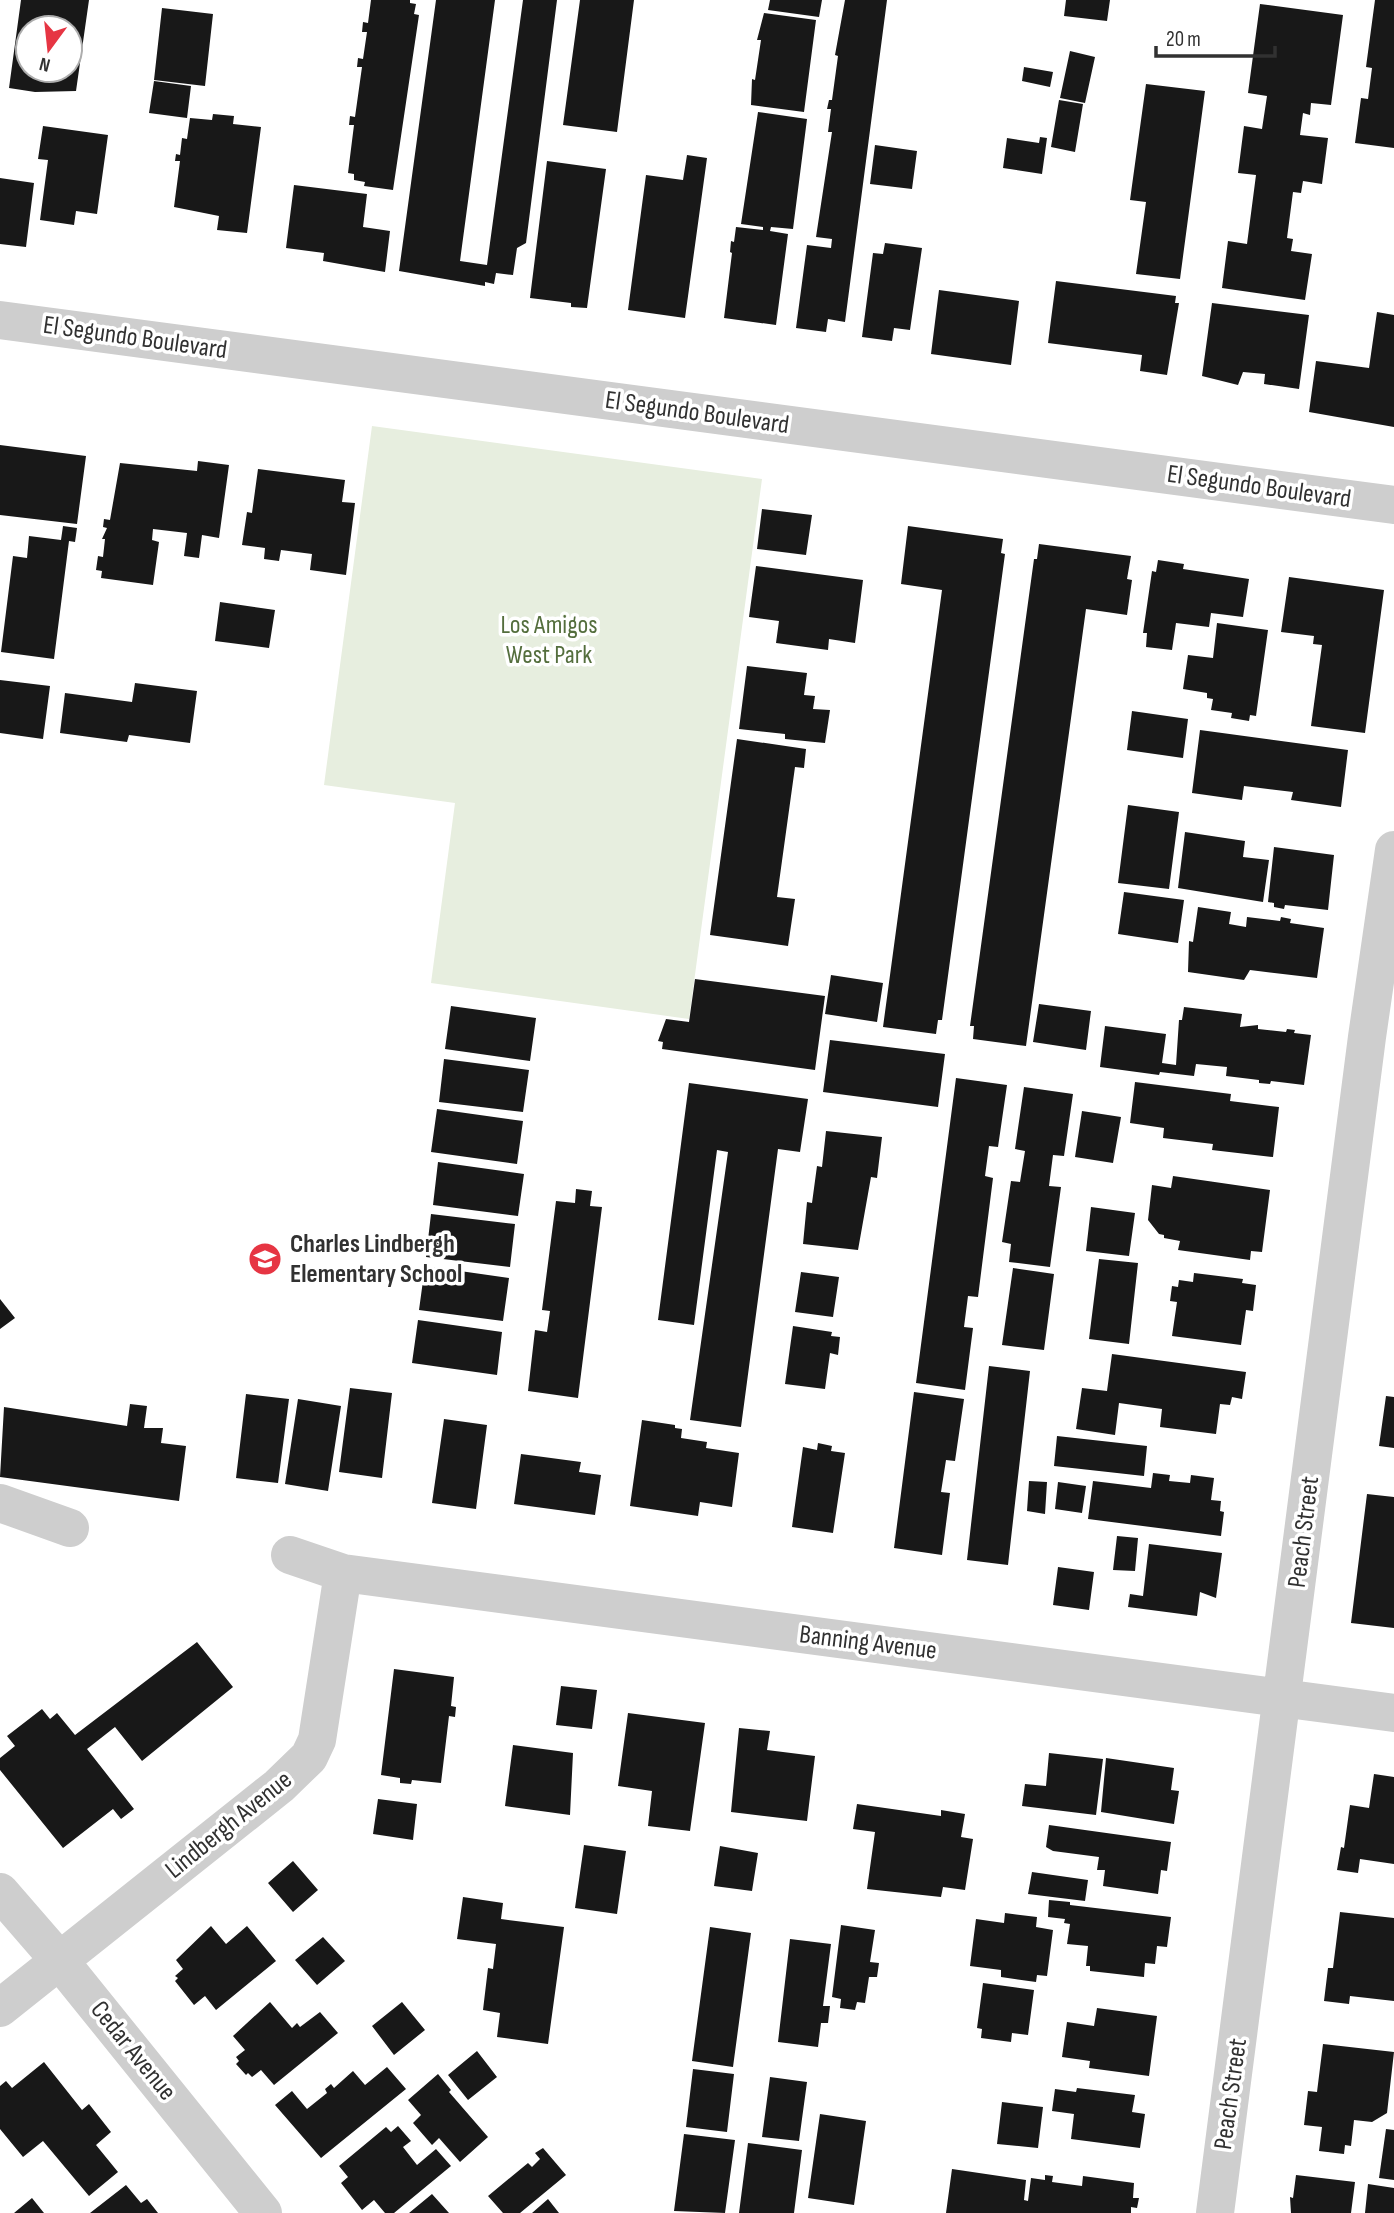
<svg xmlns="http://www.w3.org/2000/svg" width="1394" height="2213" viewBox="0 0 1394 2213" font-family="'Sofia Sans Condensed',sans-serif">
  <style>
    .green { fill: #e7eedf }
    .building { fill: #181818; fill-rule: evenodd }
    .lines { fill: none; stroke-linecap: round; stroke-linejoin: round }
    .minor { stroke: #cecece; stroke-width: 38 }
    .labels { text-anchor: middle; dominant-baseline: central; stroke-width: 7; stroke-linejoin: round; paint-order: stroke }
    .street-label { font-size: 26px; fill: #313131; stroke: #fff }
    .park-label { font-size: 26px; fill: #546e3d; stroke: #fff }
    .poi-label { font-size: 26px; font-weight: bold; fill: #313131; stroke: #fff; text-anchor: start }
  </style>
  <rect width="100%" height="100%" fill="#fff"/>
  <path class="green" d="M 372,426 L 762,479 L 689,1019 L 431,983 L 455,803 L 324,785 Z"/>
  <path class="building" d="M 21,0 L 89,0 L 76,91 L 35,92 L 9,88 ZM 28,28 L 70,28 L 70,70 L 28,70 Z
    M 371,0 L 410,0 L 410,3 L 416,4 L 414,14 L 419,15 L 393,190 L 364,186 L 365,182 L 354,180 L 354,174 L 348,173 L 354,125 L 349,125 L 350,116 L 355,117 L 362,67 L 357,67 L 358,58 L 363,59 L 367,32 L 362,32 L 363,22 L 368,23 Z
    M 436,0 L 495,0 L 460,261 L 487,265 L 523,0 L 557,0 L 526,243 L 517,248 L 513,275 L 496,273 L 494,284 L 485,282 L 485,286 L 399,271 Z
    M 580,0 L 634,0 L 617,132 L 563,125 Z
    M 770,0 L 822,0 L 819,17 L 768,10 Z
    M 845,0 L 887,0 L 845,322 L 828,319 L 826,332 L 796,328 L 807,245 L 831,248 L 832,239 L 816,237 L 832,132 L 828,132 L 831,109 L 827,109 L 829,100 L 832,100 L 838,56 L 835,55 Z
    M 1066,0 L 1110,0 L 1107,21 L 1064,16 Z
    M 1375,0 L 1394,0 L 1394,148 L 1355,143 L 1361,98 L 1368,99 L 1372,68 L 1366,67 Z
    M 1260,4 L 1343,15 L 1331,105 L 1311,103 L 1310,115 L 1303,113 L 1300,135 L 1328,138 L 1322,184 L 1303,181 L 1301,193 L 1293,192 L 1287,238 L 1293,239 L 1291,251 L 1312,254 L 1305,300 L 1222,288 L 1228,241 L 1247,244 L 1256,175 L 1238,173 L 1244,126 L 1262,129 L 1267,96 L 1248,93 Z
    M 162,8 L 213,14 L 205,86 L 154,80 Z
    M 764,13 L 816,20 L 804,112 L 751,105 L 752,79 L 755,80 L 761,40 L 757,40 Z
    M 1070,51 L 1095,57 L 1085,103 L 1060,98 Z
    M 1024,67 L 1053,72 L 1050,87 L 1022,81 Z
    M 154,81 L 191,86 L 187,118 L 149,113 Z
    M 1146,84 L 1205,91 L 1180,279 L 1136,274 L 1146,202 L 1130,200 Z
    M 1059,100 L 1083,104 L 1075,152 L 1051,147 Z
    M 758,112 L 807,119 L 793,229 L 771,227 L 770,231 L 788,234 L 776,325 L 724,318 L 732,253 L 730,252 L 731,241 L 734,242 L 736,227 L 763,230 L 763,227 L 741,224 Z
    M 213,114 L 234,116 L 233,124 L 261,127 L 247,233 L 217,230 L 219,216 L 174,207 L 180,161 L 175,161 L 176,154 L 180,155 L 182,138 L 187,139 L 190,118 L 212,120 Z
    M 43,126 L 108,135 L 97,214 L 76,211 L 74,225 L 40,220 L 48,160 L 38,159 Z
    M 1040,137 L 1047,138 L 1042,174 L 1003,168 L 1007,138 L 1039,143 Z
    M 875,145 L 917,151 L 912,189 L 870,184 Z
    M 687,155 L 707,158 L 685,318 L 628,310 L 646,175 L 683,180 Z
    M 547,161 L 606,169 L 587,308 L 571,307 L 571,303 L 530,298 Z
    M 0,178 L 34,183 L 26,247 L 0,244 Z
    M 294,185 L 367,194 L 363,227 L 390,231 L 385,272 L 323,261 L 324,253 L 286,248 Z
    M 885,243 L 922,248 L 910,330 L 894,328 L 892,341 L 862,337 L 873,253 L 883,254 Z
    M 1056,281 L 1176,296 L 1175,303 L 1179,303 L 1167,375 L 1140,371 L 1142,355 L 1048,343 Z
    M 939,290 L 1019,301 L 1011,365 L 931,354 Z
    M 1212,303 L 1309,315 L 1299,389 L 1264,384 L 1265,374 L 1243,372 L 1238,385 L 1202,376 Z
    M 1377,312 L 1394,315 L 1394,427 L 1309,412 L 1316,361 L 1369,368 Z
    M 0,445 L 86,456 L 77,524 L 0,515 Z
    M 198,461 L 229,465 L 219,538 L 202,535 L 199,558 L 184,556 L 187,533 L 153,529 L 152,540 L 159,542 L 153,585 L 101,578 L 102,571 L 96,570 L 98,556 L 103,557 L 105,539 L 102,539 L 107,528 L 103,527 L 104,519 L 110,520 L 120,463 L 197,471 Z
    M 258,469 L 345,480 L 342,502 L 355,503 L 346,575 L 310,570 L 312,554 L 281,550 L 279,561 L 264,559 L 265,548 L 242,545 L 247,512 L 252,513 Z
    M 762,509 L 812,515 L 806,555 L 757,549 Z
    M 63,526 L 77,528 L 75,542 L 69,541 L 54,659 L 1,652 L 13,556 L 27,558 L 29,536 L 61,540 Z
    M 908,526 L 1003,539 L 1001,553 L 1005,554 L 942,1020 L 938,1020 L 936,1034 L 883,1027 L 942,590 L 901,584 Z
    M 1039,544 L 1131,556 L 1127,579 L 1132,580 L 1127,615 L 1086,609 L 1026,1046 L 973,1039 L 974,1026 L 970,1026 L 1034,559 L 1037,559 Z
    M 1158,560 L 1184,564 L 1183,569 L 1249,579 L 1243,617 L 1211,613 L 1209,627 L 1176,623 L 1172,650 L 1146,647 L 1147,633 L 1143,633 L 1152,571 L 1156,572 Z
    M 756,566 L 863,580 L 855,643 L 829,639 L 828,650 L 776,643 L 779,621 L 749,617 Z
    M 1289,577 L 1384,590 L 1365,733 L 1311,726 L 1322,645 L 1313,644 L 1314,636 L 1281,632 Z
    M 220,602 L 275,610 L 269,648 L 215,641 Z
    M 1217,623 L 1268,630 L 1256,716 L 1250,715 L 1249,721 L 1231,718 L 1232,713 L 1211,710 L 1213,699 L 1207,698 L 1207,693 L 1183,689 L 1188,655 L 1213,658 Z
    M 747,666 L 807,673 L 804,695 L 815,696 L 813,709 L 830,710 L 825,743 L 785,739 L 785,734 L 739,729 Z
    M 0,680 L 50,686 L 43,739 L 0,733 Z
    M 135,683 L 197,691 L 190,743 L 129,735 L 127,742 L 60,733 L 65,693 L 132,702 Z
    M 1132,711 L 1188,719 L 1183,758 L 1127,750 Z
    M 1200,730 L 1348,750 L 1341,807 L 1291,800 L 1293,792 L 1244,786 L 1242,800 L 1192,793 Z
    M 737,739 L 806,749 L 804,768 L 795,767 L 777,897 L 795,899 L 788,946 L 710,935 Z
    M 1128,805 L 1179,812 L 1169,889 L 1118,883 Z
    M 1185,832 L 1245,841 L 1243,857 L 1269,860 L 1263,902 L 1178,888 Z
    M 1274,847 L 1334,855 L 1328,910 L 1285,905 L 1284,909 L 1274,907 L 1274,903 L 1268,902 Z
    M 1124,892 L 1184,900 L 1178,943 L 1118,934 Z
    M 1198,907 L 1231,912 L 1229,924 L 1246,927 L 1247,917 L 1280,921 L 1281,917 L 1291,919 L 1290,923 L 1324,928 L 1317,978 L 1250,970 L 1244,980 L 1188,972 L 1189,941 L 1193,942 Z
    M 831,975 L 883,983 L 877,1022 L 825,1014 Z
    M 695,979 L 825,996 L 815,1070 L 662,1049 L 663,1042 L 658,1041 L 666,1019 L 689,1022 Z
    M 1039,1004 L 1091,1011 L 1086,1050 L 1033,1042 Z
    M 451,1006 L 536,1018 L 530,1061 L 445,1049 Z
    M 1184,1007 L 1242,1014 L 1240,1027 L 1258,1025 L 1258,1029 L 1286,1032 L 1287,1029 L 1295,1030 L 1294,1033 L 1311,1035 L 1304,1085 L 1271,1081 L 1270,1084 L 1259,1083 L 1259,1080 L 1226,1076 L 1227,1067 L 1196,1064 L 1194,1076 L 1160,1072 L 1159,1075 L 1100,1067 L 1105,1026 L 1166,1034 L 1162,1063 L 1176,1065 L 1179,1020 L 1182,1020 Z
    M 830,1040 L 945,1054 L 938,1107 L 823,1092 Z
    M 444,1059 L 529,1070 L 523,1112 L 439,1102 Z
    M 956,1078 L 1007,1085 L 998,1147 L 989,1146 L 985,1176 L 993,1178 L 978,1297 L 968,1296 L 964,1327 L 973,1328 L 965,1390 L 916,1383 Z
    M 1135,1082 L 1231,1094 L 1230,1101 L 1279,1107 L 1273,1157 L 1212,1150 L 1213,1144 L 1163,1138 L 1164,1128 L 1130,1123 Z
    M 689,1083 L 808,1099 L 800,1152 L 778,1149 L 741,1427 L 690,1420 L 728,1152 L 717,1150 L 694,1325 L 658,1320 Z
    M 1024,1087 L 1073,1094 L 1064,1156 L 1053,1155 L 1049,1186 L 1061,1187 L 1050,1267 L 1009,1262 L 1011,1244 L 1002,1242 L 1011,1181 L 1020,1182 L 1025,1151 L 1015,1149 Z
    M 437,1109 L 523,1121 L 517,1164 L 431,1152 Z
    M 1082,1111 L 1121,1117 L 1113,1163 L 1075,1157 Z
    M 826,1131 L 882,1137 L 877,1178 L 871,1177 L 858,1250 L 803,1244 L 807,1202 L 812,1203 L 817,1166 L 822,1167 Z
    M 438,1162 L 524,1174 L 518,1216 L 433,1205 Z
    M 1173,1176 L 1270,1190 L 1262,1252 L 1251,1251 L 1250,1260 L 1178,1250 L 1180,1241 L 1164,1238 L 1164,1235 L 1159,1234 L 1148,1220 L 1152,1185 L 1171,1188 Z
    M 576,1189 L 592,1191 L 590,1206 L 602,1207 L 578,1398 L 528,1391 L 535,1330 L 547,1332 L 550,1311 L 542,1310 L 556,1201 L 575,1203 Z
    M 1091,1207 L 1135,1213 L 1129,1256 L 1086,1251 Z
    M 431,1214 L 515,1224 L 510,1267 L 426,1257 Z
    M 1099,1259 L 1138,1263 L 1129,1344 L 1089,1339 Z
    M 425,1266 L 509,1278 L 503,1321 L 419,1310 Z
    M 1013,1268 L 1054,1274 L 1044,1350 L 1002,1345 Z
    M 801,1272 L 839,1277 L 833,1317 L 795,1312 Z
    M 1194,1273 L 1243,1279 L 1242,1283 L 1256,1285 L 1253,1311 L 1246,1310 L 1241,1345 L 1172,1336 L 1177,1302 L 1170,1301 L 1172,1286 L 1178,1287 L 1179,1280 L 1193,1282 Z
    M 0,1299 L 15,1318 L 0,1329 Z
    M 418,1320 L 502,1332 L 497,1375 L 412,1363 Z
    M 793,1326 L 832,1332 L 831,1336 L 840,1337 L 838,1355 L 830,1353 L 825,1389 L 785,1384 Z
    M 1112,1354 L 1246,1372 L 1242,1399 L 1232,1397 L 1230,1405 L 1220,1404 L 1216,1434 L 1160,1427 L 1162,1409 L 1119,1403 L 1115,1435 L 1076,1429 L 1082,1388 L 1107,1391 Z
    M 989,1366 L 1030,1371 L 1008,1565 L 967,1560 Z
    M 350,1388 L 392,1393 L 382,1478 L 339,1472 Z
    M 914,1392 L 964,1399 L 955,1461 L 946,1460 L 941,1492 L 950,1493 L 942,1555 L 894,1548 Z
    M 246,1394 L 289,1399 L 278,1483 L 236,1478 Z
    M 1386,1396 L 1394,1397 L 1394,1448 L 1379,1446 Z
    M 298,1399 L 341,1406 L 328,1491 L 285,1484 Z
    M 130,1404 L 147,1406 L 144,1428 L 163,1428 L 161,1443 L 186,1446 L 179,1501 L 0,1477 L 4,1407 L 127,1426 Z
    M 444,1419 L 487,1425 L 476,1509 L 432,1503 Z
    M 642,1420 L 675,1425 L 675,1428 L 682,1429 L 681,1438 L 707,1442 L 706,1448 L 739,1453 L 732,1507 L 700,1502 L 698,1516 L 630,1506 Z
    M 1057,1436 L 1147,1446 L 1144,1476 L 1054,1466 Z
    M 818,1443 L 832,1446 L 831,1451 L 845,1453 L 833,1533 L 792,1527 L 803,1447 L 817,1450 Z
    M 521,1454 L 581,1462 L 579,1472 L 601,1475 L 595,1515 L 514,1504 Z
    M 1153,1473 L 1170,1475 L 1169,1481 L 1190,1483 L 1191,1475 L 1214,1478 L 1211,1500 L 1221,1501 L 1220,1511 L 1224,1512 L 1221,1536 L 1088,1519 L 1093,1481 L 1151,1488 Z
    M 1029,1481 L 1047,1482 L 1045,1514 L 1027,1511 Z
    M 1058,1482 L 1086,1486 L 1082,1513 L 1055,1509 Z
    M 1367,1494 L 1394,1497 L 1394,1628 L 1351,1623 Z
    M 1117,1536 L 1138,1538 L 1135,1571 L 1113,1570 Z
    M 1149,1544 L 1222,1553 L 1216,1598 L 1200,1592 L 1197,1616 L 1128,1607 L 1130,1594 L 1143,1596 Z
    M 1058,1567 L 1094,1572 L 1089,1610 L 1053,1605 Z
    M 197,1642 L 233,1687 L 142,1761 L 115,1727 L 87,1749 L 134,1809 L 121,1819 L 113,1809 L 63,1848 L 0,1770 L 0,1758 L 15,1746 L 7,1736 L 42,1709 L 50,1719 L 57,1713 L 75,1735 Z
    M 394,1669 L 454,1677 L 451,1706 L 456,1707 L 455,1717 L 449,1716 L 441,1783 L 412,1780 L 411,1784 L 400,1783 L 400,1778 L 381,1775 Z
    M 561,1686 L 597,1690 L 592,1729 L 556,1725 Z
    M 628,1713 L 705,1723 L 690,1831 L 648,1826 L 652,1791 L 618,1786 Z
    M 739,1728 L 770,1731 L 767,1750 L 815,1756 L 807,1821 L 731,1812 Z
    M 513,1745 L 573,1753 L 570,1815 L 505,1806 Z
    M 1049,1753 L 1103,1759 L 1096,1815 L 1022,1806 L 1025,1784 L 1046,1786 Z
    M 1106,1758 L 1174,1768 L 1171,1790 L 1179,1791 L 1174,1824 L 1101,1812 Z
    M 1374,1774 L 1394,1777 L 1394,1864 L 1360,1859 L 1358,1873 L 1337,1870 L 1341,1847 L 1344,1848 L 1350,1805 L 1369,1808 Z
    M 378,1799 L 417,1804 L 413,1840 L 373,1834 Z
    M 857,1804 L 941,1816 L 941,1810 L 965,1814 L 961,1837 L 973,1839 L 965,1890 L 943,1887 L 941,1897 L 867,1889 L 875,1832 L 853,1829 Z
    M 1049,1825 L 1171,1842 L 1167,1871 L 1161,1870 L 1158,1894 L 1103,1886 L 1105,1870 L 1097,1870 L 1099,1857 L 1053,1851 L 1046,1847 Z
    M 584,1845 L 626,1851 L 617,1914 L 575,1908 Z
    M 720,1846 L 758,1853 L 752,1891 L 714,1886 Z
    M 293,1861 L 318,1890 L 293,1912 L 268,1883 Z
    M 1032,1872 L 1088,1880 L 1085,1901 L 1028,1894 Z
    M 463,1897 L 503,1903 L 501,1919 L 564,1927 L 548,2044 L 497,2037 L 500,2013 L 483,2010 L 488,1968 L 493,1969 L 496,1944 L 457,1939 Z
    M 1049,1900 L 1070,1902 L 1070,1905 L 1171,1917 L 1167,1947 L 1157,1946 L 1155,1964 L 1145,1963 L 1144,1977 L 1090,1971 L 1090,1966 L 1086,1966 L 1088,1946 L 1067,1944 L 1070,1924 L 1064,1923 L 1065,1919 L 1048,1917 Z
    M 1340,1912 L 1394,1918 L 1394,2001 L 1350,1996 L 1349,2004 L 1324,2001 L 1328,1968 L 1333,1968 Z
    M 1005,1913 L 1037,1917 L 1036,1927 L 1053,1930 L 1047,1976 L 1037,1975 L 1036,1982 L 1001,1977 L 1001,1970 L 970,1966 L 976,1919 L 1004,1923 Z
    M 841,1925 L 875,1930 L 870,1962 L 879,1963 L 877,1977 L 869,1977 L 865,2003 L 857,2002 L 855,2010 L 840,2008 L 841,1999 L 832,1997 Z
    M 211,1926 L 226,1944 L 247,1926 L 276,1961 L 216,2010 L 205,1996 L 194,2005 L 175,1981 L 178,1978 L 175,1976 L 183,1969 L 176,1960 Z
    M 710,1927 L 751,1933 L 733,2067 L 692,2061 Z
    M 323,1937 L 345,1961 L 317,1985 L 295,1960 Z
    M 790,1939 L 831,1944 L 823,2006 L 830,2006 L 828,2023 L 821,2023 L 818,2047 L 778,2042 Z
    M 983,1983 L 1034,1990 L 1028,2035 L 1012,2033 L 1011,2042 L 981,2038 L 982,2029 L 977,2028 Z
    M 270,2002 L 292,2028 L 297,2023 L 300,2027 L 320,2012 L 338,2033 L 274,2085 L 261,2070 L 252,2077 L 248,2073 L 246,2075 L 236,2064 L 239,2061 L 236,2057 L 245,2050 L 233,2036 Z
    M 402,2002 L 425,2030 L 394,2055 L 372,2026 Z
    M 1097,2008 L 1157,2016 L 1149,2076 L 1089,2068 L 1090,2061 L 1062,2057 L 1067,2022 L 1094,2026 Z
    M 1323,2044 L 1394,2052 L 1387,2113 L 1372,2122 L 1354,2120 L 1351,2146 L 1345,2145 L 1344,2154 L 1319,2151 L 1322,2127 L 1304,2125 L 1308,2091 L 1317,2092 Z
    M 477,2051 L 497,2077 L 468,2100 L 448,2075 Z
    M 44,2062 L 82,2110 L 89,2104 L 111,2132 L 96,2145 L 118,2172 L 89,2196 L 43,2141 L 23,2157 L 0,2129 L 0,2086 L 6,2081 L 12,2088 Z
    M 387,2067 L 406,2089 L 321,2158 L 275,2105 L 292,2091 L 307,2109 L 327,2093 L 325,2089 L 331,2084 L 334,2088 L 353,2071 L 365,2085 Z
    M 693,2069 L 734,2074 L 727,2132 L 686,2127 Z
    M 438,2074 L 451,2090 L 449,2092 L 488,2137 L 460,2162 L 439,2138 L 432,2145 L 413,2123 L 421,2115 L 408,2100 Z
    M 770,2077 L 807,2082 L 799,2141 L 762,2137 Z
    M 1077,2088 L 1135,2095 L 1132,2112 L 1145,2114 L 1140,2148 L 1071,2139 L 1074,2114 L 1052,2111 L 1055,2089 L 1076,2092 Z
    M 1002,2102 L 1043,2107 L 1038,2148 L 997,2144 Z
    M 820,2114 L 866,2121 L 854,2205 L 808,2198 Z
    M 398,2126 L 411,2141 L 403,2147 L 417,2165 L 436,2149 L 451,2166 L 394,2213 L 385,2213 L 374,2200 L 362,2210 L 341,2183 L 348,2177 L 339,2166 L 386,2127 L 391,2132 Z
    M 1386,2129 L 1394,2130 L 1394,2180 L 1379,2178 Z
    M 684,2134 L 735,2140 L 725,2213 L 674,2211 Z
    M 748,2143 L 802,2150 L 794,2213 L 739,2213 Z
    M 543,2148 L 566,2175 L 520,2213 L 503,2213 L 488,2196 L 528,2163 L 532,2167 L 540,2159 L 535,2153 Z
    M 952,2169 L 1026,2180 L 1024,2200 L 1028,2201 L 1031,2178 L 1045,2180 L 1045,2175 L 1053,2176 L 1052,2182 L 1082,2186 L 1083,2176 L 1134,2183 L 1133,2198 L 1139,2198 L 1137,2208 L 1131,2207 L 1131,2213 L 946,2213 Z
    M 1296,2175 L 1355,2182 L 1351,2213 L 1291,2213 L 1290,2197 L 1293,2198 Z
    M 1368,2184 L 1394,2188 L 1394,2213 L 1365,2213 Z
    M 126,2185 L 141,2203 L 147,2199 L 158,2213 L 90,2213 Z
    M 432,2194 L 449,2213 L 409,2213 Z
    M 32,2198 L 44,2213 L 14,2213 Z
    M 548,2199 L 559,2213 L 532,2213 Z"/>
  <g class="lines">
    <path class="minor" d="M 0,320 L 1394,505
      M 0,1503 L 70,1528
      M 290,1555 L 343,1573 L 1394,1713
      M 0,1892 L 59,1960 L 263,2213
      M 0,2008 L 279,1786 L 309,1757 L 317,1740 L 343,1573
      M 1215,2213 L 1367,1037 L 1394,850"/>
  </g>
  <defs>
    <symbol id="school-disc" viewBox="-11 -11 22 22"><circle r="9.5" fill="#e63543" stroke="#fff"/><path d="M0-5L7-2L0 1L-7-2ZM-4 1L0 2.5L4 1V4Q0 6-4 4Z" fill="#fff"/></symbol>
  </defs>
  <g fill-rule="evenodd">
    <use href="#school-disc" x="246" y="1240" width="38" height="38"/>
  </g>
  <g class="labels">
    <g class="street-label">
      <text transform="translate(135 338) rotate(8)">El Segundo Boulevard</text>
      <text transform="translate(697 413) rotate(8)">El Segundo Boulevard</text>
      <text transform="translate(1259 487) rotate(8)">El Segundo Boulevard</text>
      <text transform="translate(1304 1532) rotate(-83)">Peach Street</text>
      <text transform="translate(868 1643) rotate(7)">Banning Avenue</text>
      <text transform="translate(229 1825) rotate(-39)">Lindbergh Avenue</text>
      <text transform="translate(133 2051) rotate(51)">Cedar Avenue</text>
      <text transform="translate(1231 2094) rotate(-82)">Peach Street</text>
    </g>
    <g class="park-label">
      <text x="549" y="625">Los Amigos<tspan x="549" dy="30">West Park</tspan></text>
    </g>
    <g class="poi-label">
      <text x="290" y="1244">Charles Lindbergh<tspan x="290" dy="30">Elementary School</tspan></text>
    </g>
  </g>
  <g transform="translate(49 49) rotate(195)"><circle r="33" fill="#ffffff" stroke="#adadad" stroke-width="2"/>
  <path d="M0-5L12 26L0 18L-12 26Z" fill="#e63543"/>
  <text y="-10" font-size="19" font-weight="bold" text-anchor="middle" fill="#313131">N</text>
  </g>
  <path d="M1156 46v10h119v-10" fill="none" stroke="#313131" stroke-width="3.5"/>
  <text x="1166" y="46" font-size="21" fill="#313131" stroke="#ffffff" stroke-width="5" paint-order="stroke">20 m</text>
</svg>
